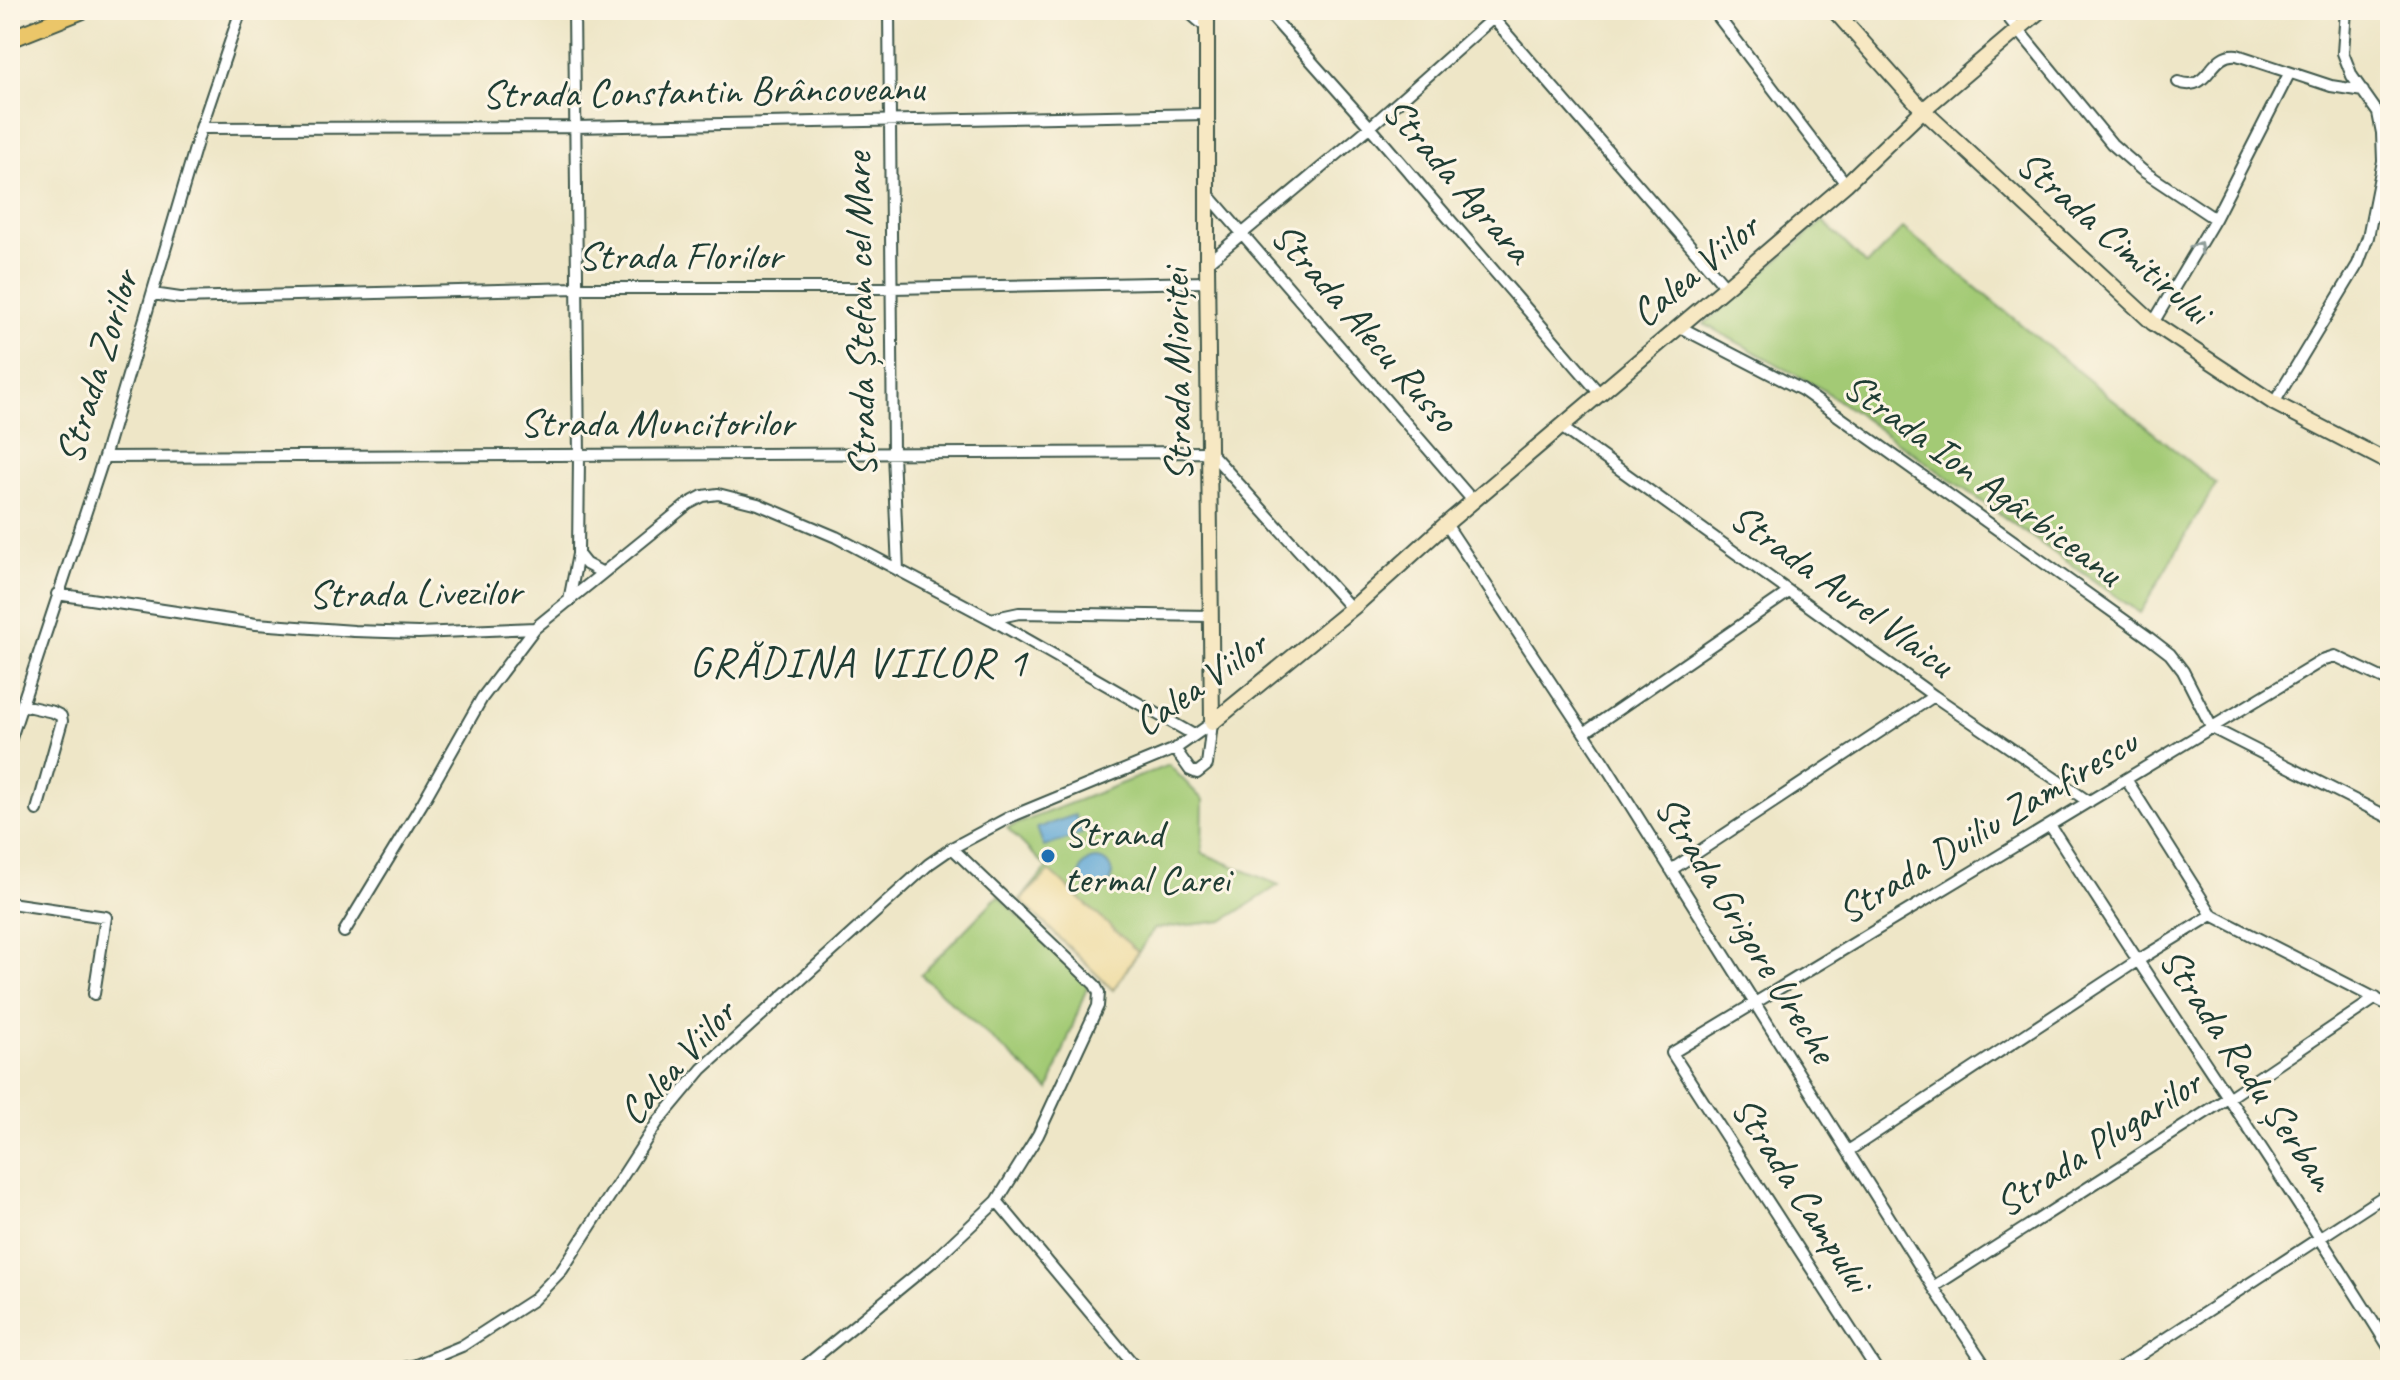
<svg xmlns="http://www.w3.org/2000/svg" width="2400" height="1380" viewBox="0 0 2400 1380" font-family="Caveat,sans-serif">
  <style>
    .green { fill: #a3ca75; stroke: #618454; stroke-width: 2 }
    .sand { fill: #eeda9e; stroke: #868c69; stroke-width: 2 }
    .water { fill: #60a7d6; stroke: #407285; stroke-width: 2 }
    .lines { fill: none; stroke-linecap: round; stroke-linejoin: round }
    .street-casing { stroke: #3e564a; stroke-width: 14 }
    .secondary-casing { stroke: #3e564a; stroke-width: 18 }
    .primary-casing { stroke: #3e564a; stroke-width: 20 }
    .street { stroke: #fff; stroke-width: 10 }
    .secondary { stroke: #f7e8c3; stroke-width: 14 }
    .primary { stroke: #ebc669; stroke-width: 16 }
    .oneway { stroke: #8f9e9a }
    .poi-dot { fill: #1f6fb2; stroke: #fcf5e5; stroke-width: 3 }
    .labels { text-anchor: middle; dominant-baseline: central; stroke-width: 6; stroke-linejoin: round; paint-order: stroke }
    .street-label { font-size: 40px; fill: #1f3d34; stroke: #fcf5e5 }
    .poi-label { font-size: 40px; fill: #1f3d34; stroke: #fcf5e5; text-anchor: start }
    .neighbourhood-label { font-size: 42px; letter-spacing: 2px; fill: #1f3d34; stroke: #fcf5e5 }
  </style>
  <rect width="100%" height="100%" fill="#fcf5e5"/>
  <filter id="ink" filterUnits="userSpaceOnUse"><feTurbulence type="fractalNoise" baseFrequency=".0125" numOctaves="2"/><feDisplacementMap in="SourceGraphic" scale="16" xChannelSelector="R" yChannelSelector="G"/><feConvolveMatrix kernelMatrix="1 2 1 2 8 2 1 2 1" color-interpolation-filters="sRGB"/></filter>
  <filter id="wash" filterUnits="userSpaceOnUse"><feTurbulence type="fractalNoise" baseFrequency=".006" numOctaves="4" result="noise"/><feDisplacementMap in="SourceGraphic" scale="32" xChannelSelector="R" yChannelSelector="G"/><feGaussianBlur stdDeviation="1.8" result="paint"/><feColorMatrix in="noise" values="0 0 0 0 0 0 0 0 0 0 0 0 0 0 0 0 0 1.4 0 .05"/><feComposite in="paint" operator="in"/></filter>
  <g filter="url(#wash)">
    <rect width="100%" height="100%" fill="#eee6c7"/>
    <path class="green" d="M 1823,221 L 1867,265 L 1903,228 L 2216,484 L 2140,613 L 1822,389 L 1704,324 Z
      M 1169,765 L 1203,800 L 1202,853 L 1279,885 L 1223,921 L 1154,929 L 1113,990 L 1020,900 L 1047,868 L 1007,828 Z
      M 998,896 L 1088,984 L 1049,1090 L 921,975 Z"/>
    <path class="sand" d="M 1050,871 L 1138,952 L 1113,990 L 1020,900 Z"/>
    <path class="water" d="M 1075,815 L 1082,834 L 1044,847 L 1037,828 Z
      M1080 875a16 16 0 1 1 32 0a16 16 0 1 1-32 0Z"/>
  </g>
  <g filter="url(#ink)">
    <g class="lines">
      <defs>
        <path id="street" d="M 889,10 L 893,453 L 898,570
          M 1186,10 L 1207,28
          M 1266,10 L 1370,127 L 1600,394
          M 1486,10 L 1726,287
          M 1713,10 L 1846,184
          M 2002,10 L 2112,144 L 2143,171 L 2215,219
          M 2178,82 C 2211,94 2208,52 2237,55 L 2331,86 L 2363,91
          M 201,128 L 575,127 L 1207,114
          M 1208,194 L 1474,502
          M 2373,213 L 2390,220
          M 1207,263 L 1370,127 L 1493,18
          M 153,294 L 180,298 L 577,288 L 891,288 L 1208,282
          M 2153,323 L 2215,219 L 2289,74
          M 1678,326 L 1802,390 L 2148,637 L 2170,654 L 2183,671 L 2212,728
          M 2274,403 L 2358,264 L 2368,237 L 2383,161 L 2382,133 L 2378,113 L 2352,76 L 2343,53 L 2346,10
          M 1561,427 L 1934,696 L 2089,802
          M 104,457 L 1210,452 L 1351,608
          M 1446,524 L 1604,763 L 1933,1287 L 1988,1370
          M 578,554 L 586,564 L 603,573
          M 57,594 L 256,624 L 354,631 L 418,633 L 535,628 L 688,504 L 703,496 L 718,494 L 758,504 L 836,537 L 991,619 L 1194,735
          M 569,601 L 578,554 L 579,456 L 574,10
          M 991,619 L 1019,613 L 1211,616
          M 22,705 L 53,712 L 61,716 L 62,721 L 37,810
          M 2212,728 L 2390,818
          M 1584,733 L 1789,592
          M 10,741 L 104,457 L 201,128 L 241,10
          M 1175,749 L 1190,770 L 1197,773 L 1207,765 L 1212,723
          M 2126,779 L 2212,915 L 2390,1006
          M 2050,825 C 2162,1001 2281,1172 2390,1349
          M 1671,870 L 1934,696
          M 10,903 L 106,917 L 94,994
          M 344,932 L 423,802 L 482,698 L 535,628
          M 1848,1151 L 2137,961 L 2212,915
          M 997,1201 L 1138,1370
          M 1933,1287 L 2228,1098 L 2376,998
          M 394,1370 L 416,1365 L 462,1346 L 533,1300 L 562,1270 L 657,1123 L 702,1069 L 929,864 L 952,848 L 1010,817 L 1175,749 L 1212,723
          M 800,1370 L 932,1262 L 997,1201 L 1038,1135 L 1098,1006 L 1099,993 L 1095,985 L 952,848
          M 1877,1370 L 1672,1053 L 2325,659 L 2335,656 L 2390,682
          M 2117,1370 L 2390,1192"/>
        <path id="secondary" d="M 1207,10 L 1207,263 L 1212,723
          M 1834,10 L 1923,110 L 2153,323 L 2274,403 L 2390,463
          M 1212,723 L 1356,605 L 1446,524 L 1726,287 L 1846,184 L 1923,110 L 2041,10"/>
        <path id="primary" d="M 10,39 L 83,10"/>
      </defs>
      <use href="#street" class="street-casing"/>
      <use href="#secondary" class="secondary-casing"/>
      <use href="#primary" class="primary-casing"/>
      <use href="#street" class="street"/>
      <use href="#secondary" class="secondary"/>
      <use href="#primary" class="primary"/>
    </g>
    <defs><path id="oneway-chevron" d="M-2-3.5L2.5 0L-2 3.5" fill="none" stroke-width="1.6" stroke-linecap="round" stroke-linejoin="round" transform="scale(2)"/></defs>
    <use class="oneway" href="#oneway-chevron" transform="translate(2198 247) rotate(-59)"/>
  </g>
  <circle class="poi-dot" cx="1048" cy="856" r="8"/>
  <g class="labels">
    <g class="street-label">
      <text transform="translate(703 91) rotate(-1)">Strada Constantin Brâncoveanu</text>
      <text transform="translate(1458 180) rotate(49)">Strada Agrara</text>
      <text transform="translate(2114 237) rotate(41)">Strada Cimitirului</text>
      <text x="680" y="256">Strada Florilor</text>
      <text transform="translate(1695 270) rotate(-40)">Calea Viilor</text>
      <text transform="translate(860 315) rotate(-91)">Strada Ștefan cel Mare</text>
      <text transform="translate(1365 327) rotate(49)">Strada Alecu Russo</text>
      <text transform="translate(97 367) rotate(-73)">Strada Zorilor</text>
      <text transform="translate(1177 375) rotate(-91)">Strada Mioriței</text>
      <text x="657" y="423">Strada Muncitorilor</text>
      <text transform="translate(1983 479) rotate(36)">Strada Ion Agârbiceanu</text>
      <text transform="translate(1842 590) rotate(36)">Strada Aurel Vlaicu</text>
      <text transform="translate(415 593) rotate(-1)">Strada Livezilor</text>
      <text transform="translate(1200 683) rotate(-35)">Calea Viilor</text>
      <text transform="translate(1987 826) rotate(-31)">Strada Duiliu Zamfirescu</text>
      <text transform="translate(1746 929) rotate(58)">Strada Grigore Ureche</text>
      <text transform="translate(677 1062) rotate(-48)">Calea Viilor</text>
      <text transform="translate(2248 1069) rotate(56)">Strada Radu Șerban</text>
      <text transform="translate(2098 1143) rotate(-33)">Strada Plugarilor</text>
      <text transform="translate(1802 1194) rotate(57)">Strada Campului</text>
    </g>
    <g class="poi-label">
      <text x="1064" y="833">Strand<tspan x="1064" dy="46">termal Carei</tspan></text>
    </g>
    <g class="neighbourhood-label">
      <text x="859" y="662">GRĂDINA VIILOR 1</text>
    </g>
  </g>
  <rect width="2400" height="1380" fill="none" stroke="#fcf5e5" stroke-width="40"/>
</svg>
